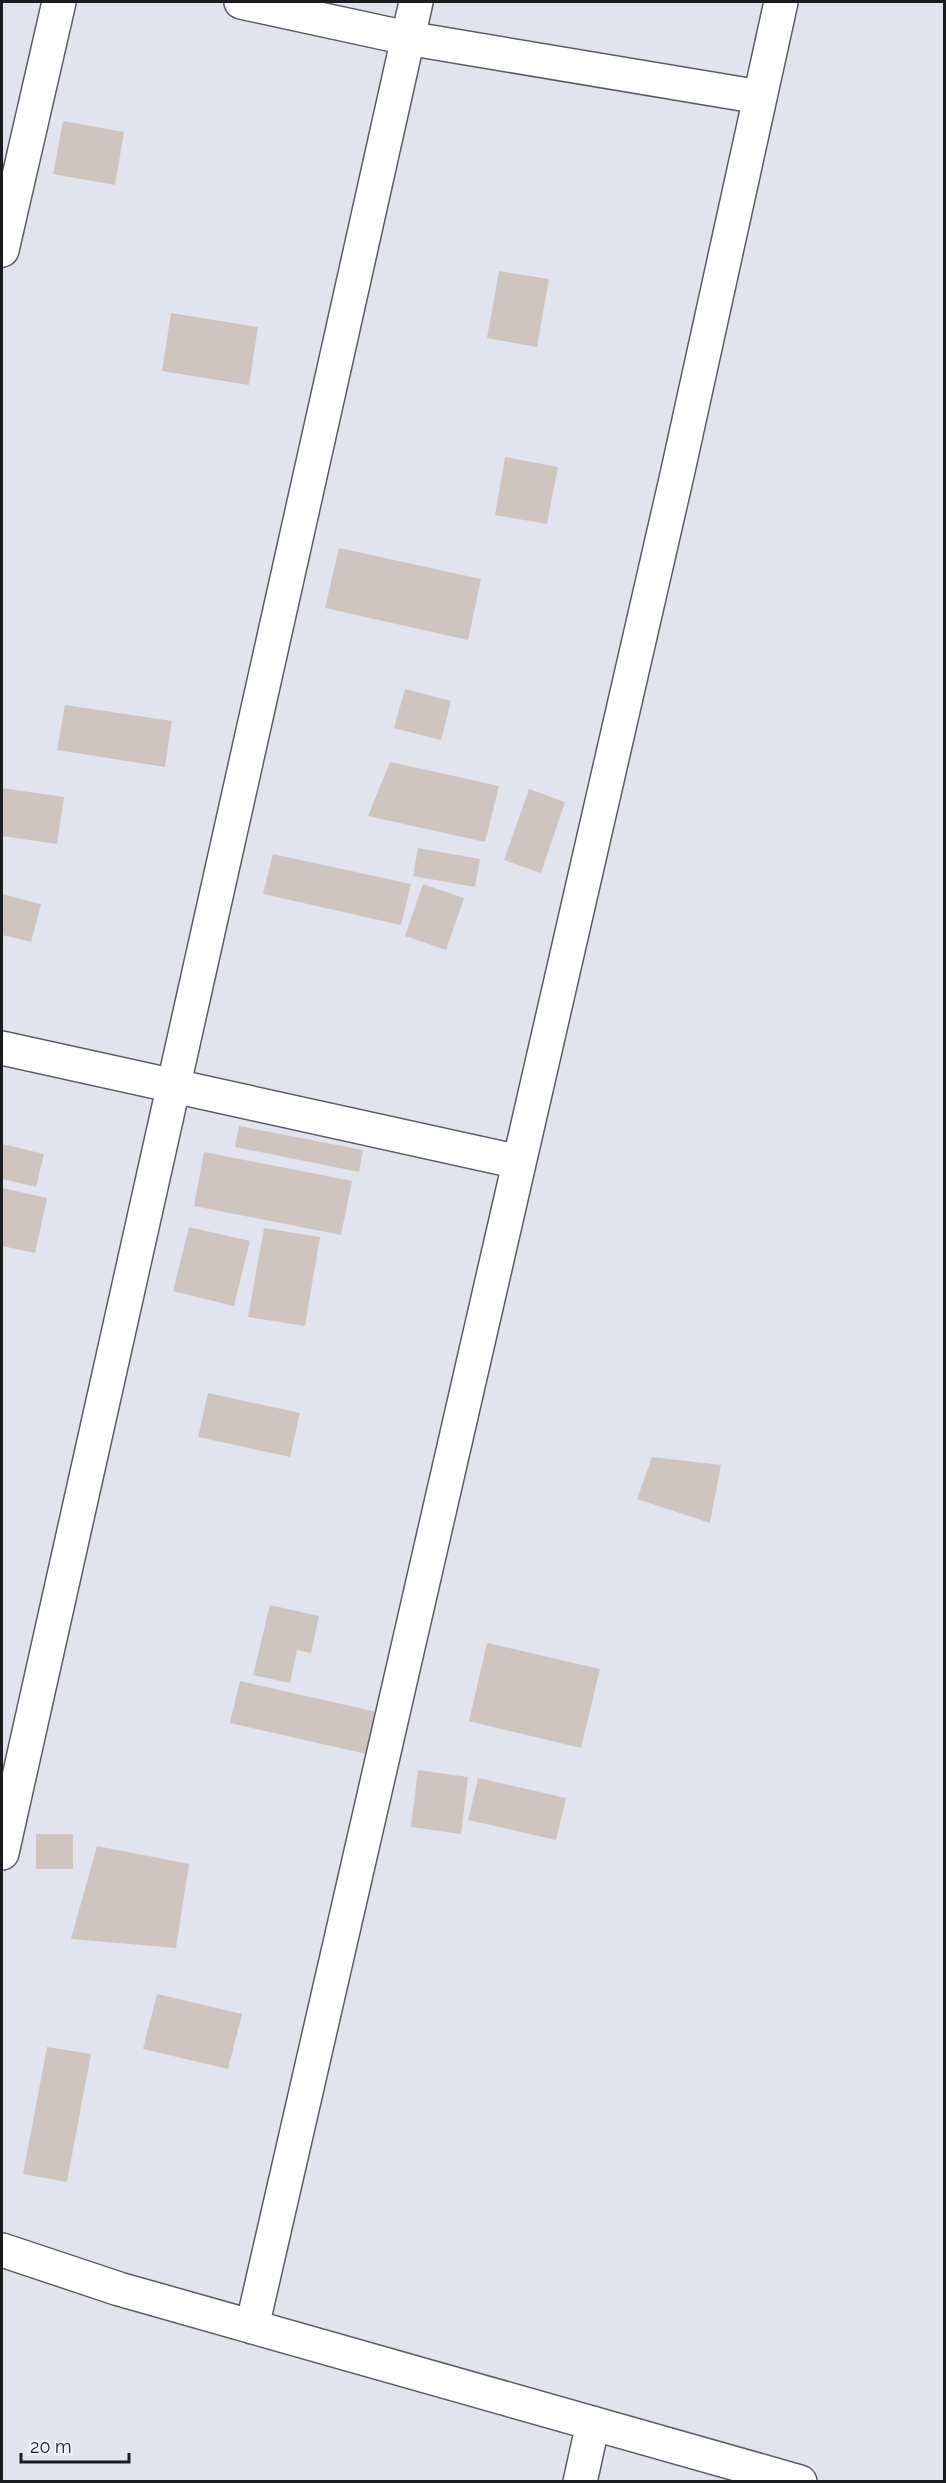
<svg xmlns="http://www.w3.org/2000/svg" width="946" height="2483" viewBox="0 0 946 2483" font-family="Raleway,sans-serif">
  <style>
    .building { fill: #d0c4c1 }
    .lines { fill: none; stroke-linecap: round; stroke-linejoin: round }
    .minor-casing { stroke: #5a5d66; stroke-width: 36 }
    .minor { stroke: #fff; stroke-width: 33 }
  </style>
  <rect width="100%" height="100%" fill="#e1e4ee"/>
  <path class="building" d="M 63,121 L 124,132 L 115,185 L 53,174 Z
    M 499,271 L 549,279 L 537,347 L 487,338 Z
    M 171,313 L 258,327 L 249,385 L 162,371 Z
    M 505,457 L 558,467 L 547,524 L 495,515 Z
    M 339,548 L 481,579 L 468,640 L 325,608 Z
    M 405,689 L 451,701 L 441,740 L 394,728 Z
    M 65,705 L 172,721 L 165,767 L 57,750 Z
    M 390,762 L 499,786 L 485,842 L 368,816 Z
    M 2,788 L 64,797 L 57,844 L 2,836 Z
    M 529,789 L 565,802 L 541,873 L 504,860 Z
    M 418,848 L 480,859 L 475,887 L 413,876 Z
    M 273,854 L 411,884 L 401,925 L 263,894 Z
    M 423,884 L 464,898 L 446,950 L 405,936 Z
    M 2,894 L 41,904 L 31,942 L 2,935 Z
    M 239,1126 L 363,1150 L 359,1172 L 235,1147 Z
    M 2,1144 L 44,1154 L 36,1187 L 2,1179 Z
    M 204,1152 L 352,1181 L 341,1235 L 194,1206 Z
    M 2,1188 L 47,1198 L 35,1253 L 2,1246 Z
    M 189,1227 L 250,1241 L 234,1306 L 173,1291 Z
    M 264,1228 L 320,1237 L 305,1326 L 248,1317 Z
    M 208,1393 L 300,1413 L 290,1457 L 198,1437 Z
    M 652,1457 L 721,1465 L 710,1523 L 637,1499 Z
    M 270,1605 L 319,1616 L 311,1653 L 297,1650 L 290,1683 L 253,1675 Z
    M 487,1643 L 600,1669 L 581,1748 L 469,1721 Z
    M 240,1681 L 381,1713 L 371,1755 L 230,1723 Z
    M 418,1770 L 468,1777 L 461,1834 L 411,1827 Z
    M 478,1778 L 566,1798 L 556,1840 L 468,1820 Z
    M 36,1834 L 73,1834 L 73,1869 L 36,1869 Z
    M 97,1846 L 189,1864 L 176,1948 L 71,1939 Z
    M 157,1994 L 242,2014 L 228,2069 L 143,2049 Z
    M 47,2047 L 91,2054 L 67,2182 L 23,2174 Z"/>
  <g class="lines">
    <defs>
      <path id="minor" d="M 241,2 L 407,38 L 760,97
        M 2,250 L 59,2
        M 2,1048 L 519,1162
        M 2,1853 L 416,2
        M 2,2250 L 119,2289 L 800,2482
        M 252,2327 L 677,475 L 781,2
        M 580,2482 L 593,2423"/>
    </defs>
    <use href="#minor" class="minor-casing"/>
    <use href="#minor" class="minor"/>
  </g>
  <rect width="946" height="2483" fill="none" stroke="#1a1c1f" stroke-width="6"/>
  <path d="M21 2453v9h108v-9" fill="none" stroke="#1a1c1f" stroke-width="3"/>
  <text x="30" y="2453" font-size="18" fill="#1a1c1f" stroke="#eef2fb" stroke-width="4.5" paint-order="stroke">20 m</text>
</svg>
